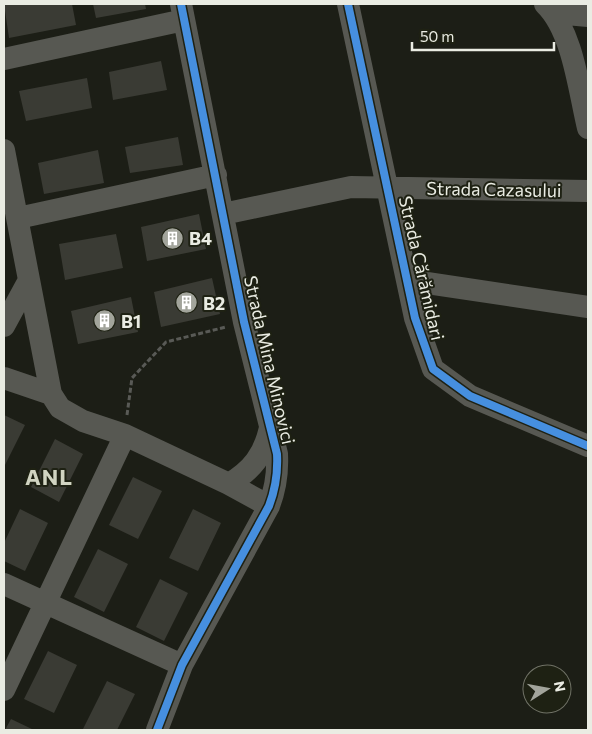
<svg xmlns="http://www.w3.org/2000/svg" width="592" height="734" viewBox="0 0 592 734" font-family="Commissioner,sans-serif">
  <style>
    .building { fill: #3a3b34 }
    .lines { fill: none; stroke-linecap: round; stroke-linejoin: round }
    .path { stroke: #595a56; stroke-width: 3; stroke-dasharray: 5 2.5; stroke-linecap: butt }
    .minor { stroke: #575852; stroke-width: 22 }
    .cycleway-casing { stroke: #1e2113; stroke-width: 11 }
    .cycleway { stroke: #468fdf; stroke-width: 8 }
    .labels { text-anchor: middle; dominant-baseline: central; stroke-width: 4; stroke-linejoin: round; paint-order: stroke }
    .street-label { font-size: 18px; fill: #eaece3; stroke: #1e2113 }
    .poi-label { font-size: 18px; font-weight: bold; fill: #eaece3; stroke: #1e2113; text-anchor: start }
    .district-label { font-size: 22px; font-weight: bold; letter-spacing: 1px; fill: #d1d4c2; stroke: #1e2113 }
  </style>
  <rect width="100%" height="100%" fill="#1c1e16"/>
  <path class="building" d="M 4,4 L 72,4 L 76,25 L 9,38 Z
    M 93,4 L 145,4 L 146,9 L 96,18 Z
    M 161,61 L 167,90 L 113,100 L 109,72 Z
    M 87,78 L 92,108 L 26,121 L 19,91 Z
    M 178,137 L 183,165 L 130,173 L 125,147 Z
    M 98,150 L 104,183 L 44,194 L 38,163 Z
    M 199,214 L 206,249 L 147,261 L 141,227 Z
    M 116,234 L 123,268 L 65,280 L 59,244 Z
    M 212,278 L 220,314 L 161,327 L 154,292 Z
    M 131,297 L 138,332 L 78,344 L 71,311 Z
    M 4,415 L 25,425 L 4,467 Z
    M 55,439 L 83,454 L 59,502 L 31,487 Z
    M 133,477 L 162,491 L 138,539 L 109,525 Z
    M 20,509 L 48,523 L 25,571 L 4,561 L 4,543 Z
    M 193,509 L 221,523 L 198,571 L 169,558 Z
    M 98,549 L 128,564 L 104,612 L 74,597 Z
    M 160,579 L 188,593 L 164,641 L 136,627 Z
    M 48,651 L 77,665 L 54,713 L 24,699 Z
    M 107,681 L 135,694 L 117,730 L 87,730 L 83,729 Z
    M 11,719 L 34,730 L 5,730 Z"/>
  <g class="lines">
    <path class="path" d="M 127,415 L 132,378 L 166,342 L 226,327"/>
    <path class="minor" d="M 348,4 L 415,318 L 433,369 L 470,396 L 588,446
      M 545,4 C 573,31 579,91 588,128
      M 555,13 L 588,16
      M 4,59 L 184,20
      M 4,150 L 51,394
      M 223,214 L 351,187 L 588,191
      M 18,218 L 216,175
      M 407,280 L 588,307
      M 4,326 L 29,280
      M 4,378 L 51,394 L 60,408 L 83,421 L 125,435 L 229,484 L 269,506
      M 229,484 C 252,470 264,455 270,428
      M 4,584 L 182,665
      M 4,690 L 125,435
      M 157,730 L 182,665 L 269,506 C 276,488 278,473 277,454 L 244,322 L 181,4"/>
    <defs>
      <path id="cycleway" d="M 348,4 L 415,318 L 433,369 L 470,396 L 588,446
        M 157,730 L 182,665 L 269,506 C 276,488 278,473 277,454 L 244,322 L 181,4"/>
    </defs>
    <use href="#cycleway" class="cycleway-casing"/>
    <use href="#cycleway" class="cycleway"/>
  </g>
  <defs>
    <symbol id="building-disc" viewBox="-11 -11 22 22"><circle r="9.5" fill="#a2a49b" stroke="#1e2113"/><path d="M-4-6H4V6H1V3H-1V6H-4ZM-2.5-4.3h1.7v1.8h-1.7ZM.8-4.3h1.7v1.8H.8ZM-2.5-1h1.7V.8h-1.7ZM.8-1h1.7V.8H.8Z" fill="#fff"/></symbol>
  </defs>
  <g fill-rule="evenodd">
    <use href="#building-disc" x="160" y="226" width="25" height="25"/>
    <use href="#building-disc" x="174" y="290" width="25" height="25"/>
    <use href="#building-disc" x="92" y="308" width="25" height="25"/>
  </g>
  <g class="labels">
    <g class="street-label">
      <text transform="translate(494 189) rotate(1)">Strada Cazasului</text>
      <text transform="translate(422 268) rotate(77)">Strada Cărămidari</text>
      <text transform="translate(270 360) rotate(77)">Strada Mina Minovici</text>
    </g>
    <g class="poi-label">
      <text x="189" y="238">B4</text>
      <text x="203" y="303">B2</text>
      <text x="121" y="321">B1</text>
    </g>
    <g class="district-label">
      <text x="49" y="476">ANL</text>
    </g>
  </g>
  <rect width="592" height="734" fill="none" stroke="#eaece3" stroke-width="10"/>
  <g transform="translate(547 689) rotate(79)"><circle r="24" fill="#1e2113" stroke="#707266"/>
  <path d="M0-4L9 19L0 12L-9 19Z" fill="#a2a49b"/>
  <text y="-8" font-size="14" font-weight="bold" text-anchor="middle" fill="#eaece3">N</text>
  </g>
  <path d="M412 42v8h142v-8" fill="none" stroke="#eaece3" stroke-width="2.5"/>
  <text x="420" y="42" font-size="15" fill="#eaece3" stroke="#1e2113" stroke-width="4" paint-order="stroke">50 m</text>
</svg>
